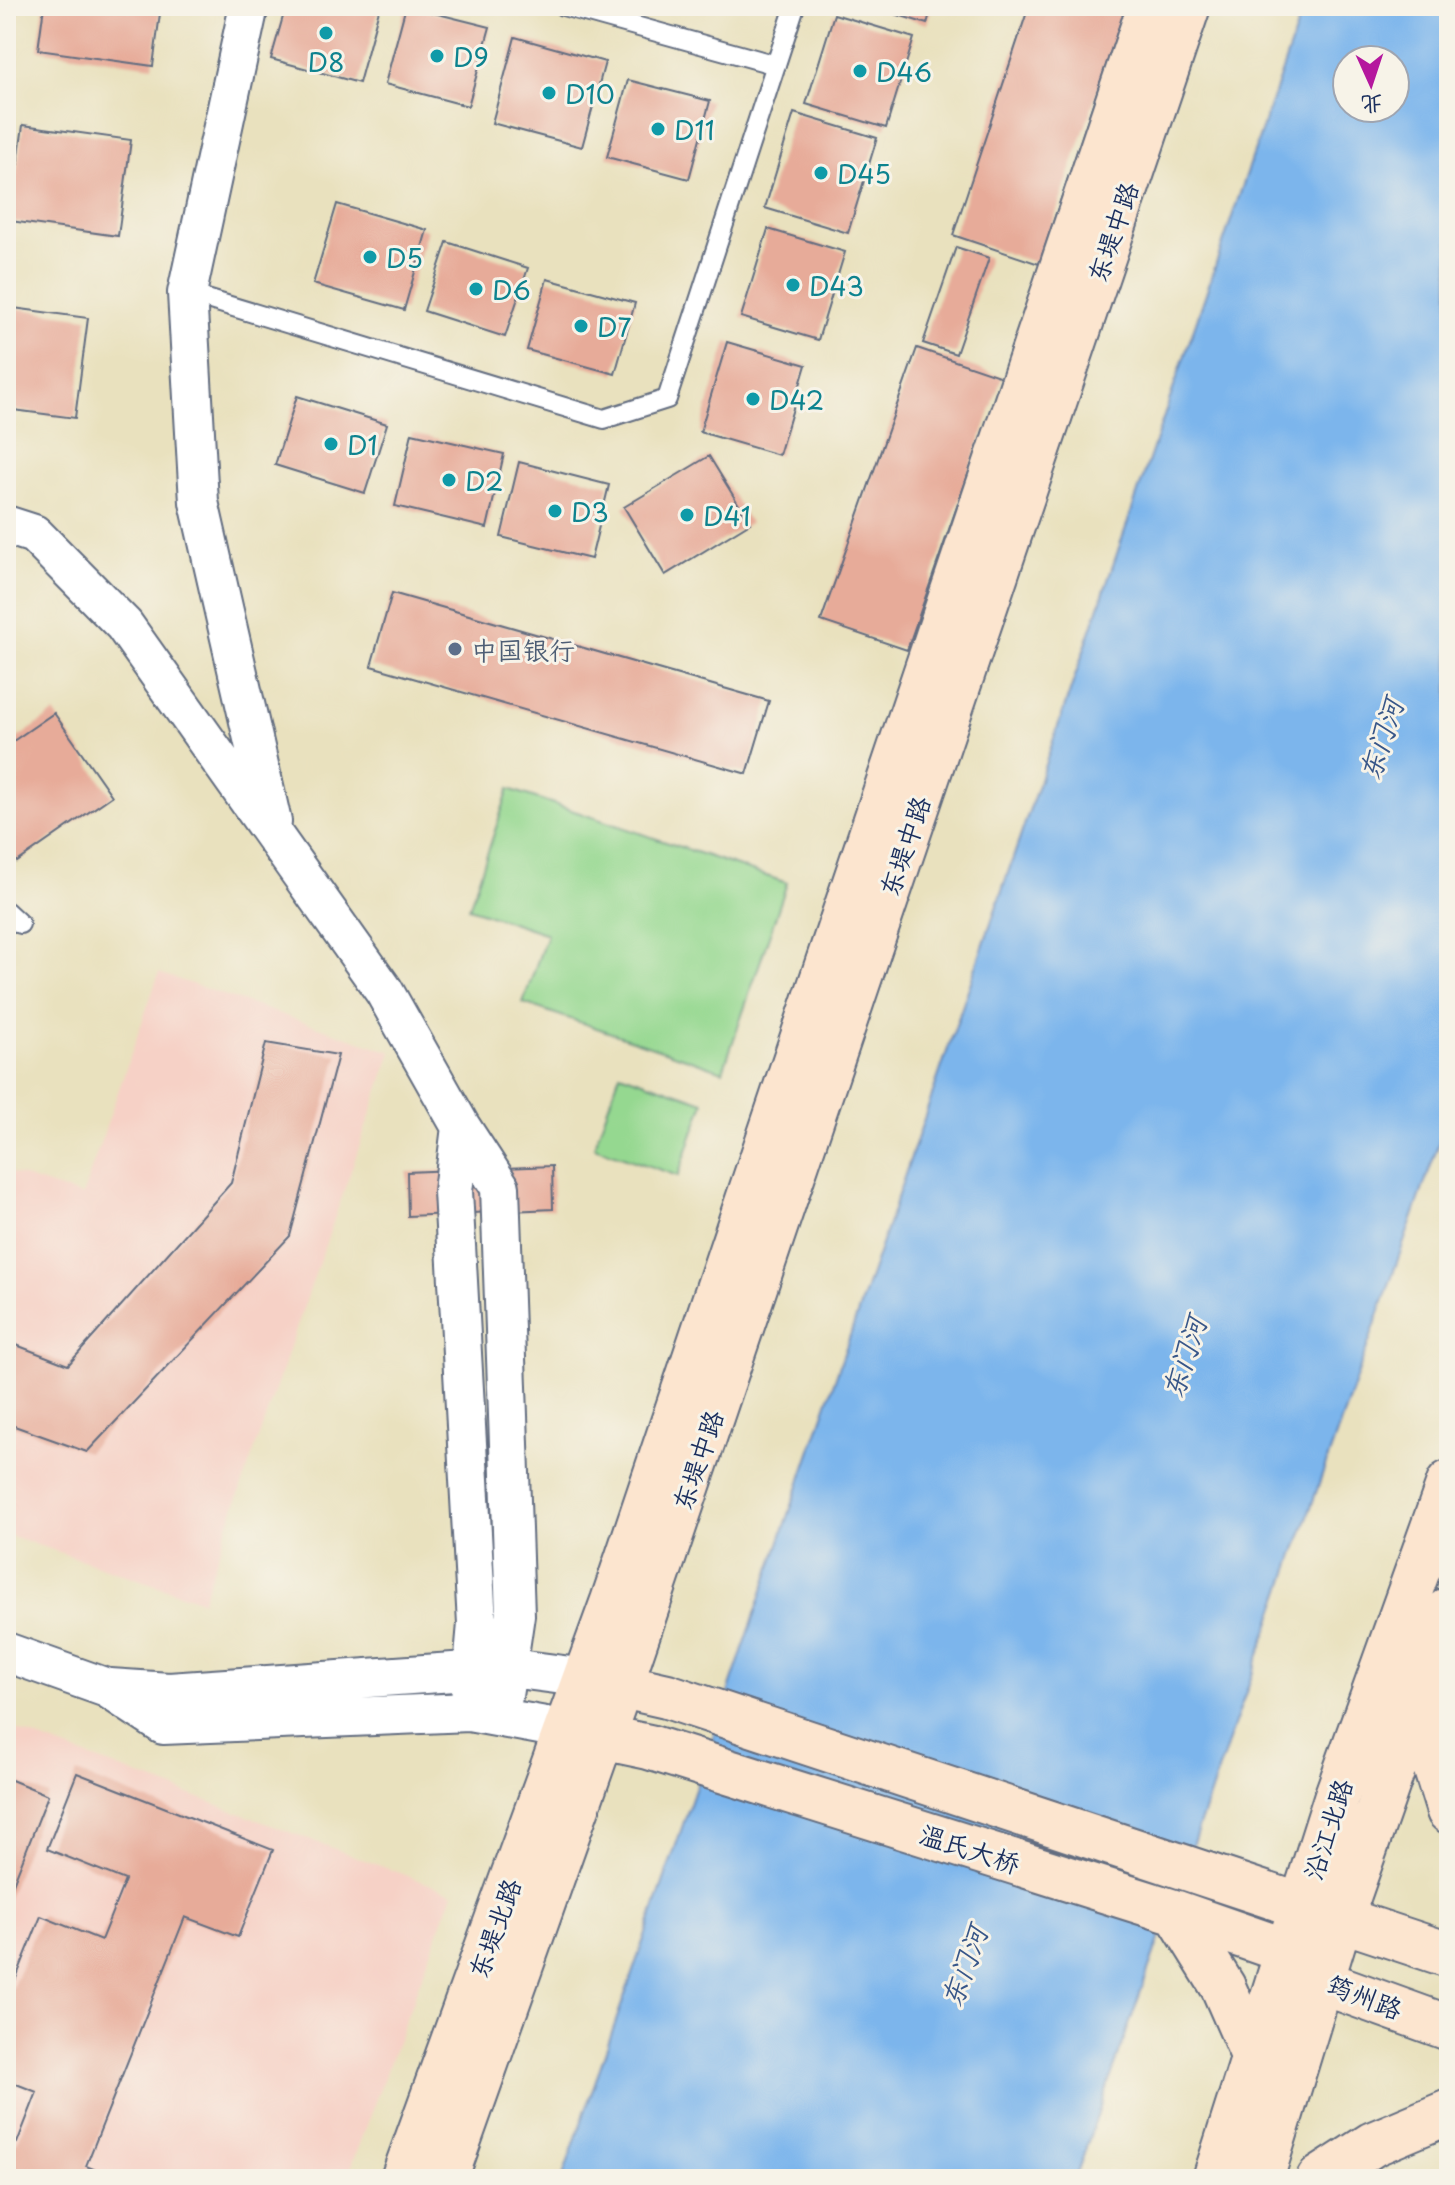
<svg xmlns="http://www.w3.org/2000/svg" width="1455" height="2185" viewBox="0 0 1455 2185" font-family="'Playpen Sans','LXGW WenKai TC',sans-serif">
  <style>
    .built { fill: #f6d1c6 }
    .green { fill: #95d890; stroke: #588477; stroke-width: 2 }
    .water { fill: #7cb5ec; stroke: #4c72a5; stroke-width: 2; fill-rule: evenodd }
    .building { fill: #e7ab99 }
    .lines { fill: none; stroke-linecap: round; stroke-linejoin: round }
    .lane-casing { stroke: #636d80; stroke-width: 22 }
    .street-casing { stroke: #636d80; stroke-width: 42 }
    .secondary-casing { stroke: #636d80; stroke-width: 48 }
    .lane { stroke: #fff; stroke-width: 18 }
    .street { stroke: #fff; stroke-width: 38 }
    .secondary { stroke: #fce5cf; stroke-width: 44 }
    .culture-dot { fill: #0f9aa8; stroke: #f7f3e8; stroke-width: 3 }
    .service-dot { fill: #5c6f8a; stroke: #f7f3e8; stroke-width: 3 }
    .labels { text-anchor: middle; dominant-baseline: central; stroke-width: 6; stroke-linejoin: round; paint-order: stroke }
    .culture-label { font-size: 26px; fill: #0d838f; stroke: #f7f3e8; text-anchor: start }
    .street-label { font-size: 26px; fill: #1b2f5e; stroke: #f7f3e8 }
    .service-label { font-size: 26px; fill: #4e5e75; stroke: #f7f3e8; text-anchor: start }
    .water-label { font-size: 28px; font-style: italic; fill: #385789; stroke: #f7f3e8 }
  </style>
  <rect width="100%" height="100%" fill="#f7f3e8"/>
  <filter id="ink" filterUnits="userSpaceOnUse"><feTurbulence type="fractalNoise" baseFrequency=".0125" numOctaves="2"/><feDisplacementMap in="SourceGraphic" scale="16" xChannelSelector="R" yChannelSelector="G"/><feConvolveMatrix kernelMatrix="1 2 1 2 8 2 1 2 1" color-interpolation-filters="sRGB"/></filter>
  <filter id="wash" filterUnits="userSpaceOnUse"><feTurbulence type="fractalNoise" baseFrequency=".006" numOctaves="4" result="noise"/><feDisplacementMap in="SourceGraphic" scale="32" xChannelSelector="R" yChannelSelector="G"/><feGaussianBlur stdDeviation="1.8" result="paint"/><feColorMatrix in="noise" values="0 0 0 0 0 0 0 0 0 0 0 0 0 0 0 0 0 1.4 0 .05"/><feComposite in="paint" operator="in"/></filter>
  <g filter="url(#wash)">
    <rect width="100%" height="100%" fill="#e9e1be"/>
    <path class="built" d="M 159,973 L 392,1052 L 202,1601 L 6,1534 L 6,1171 L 82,1196 Z
      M 6,1726 L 453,1893 L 346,2179 L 6,2179 Z"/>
    <path class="green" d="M 509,789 L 787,883 L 723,1071 L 523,1003 L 547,934 L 469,908 Z
      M 620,1073 L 704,1102 L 678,1176 L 594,1147 Z"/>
    <path class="water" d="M 1304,6 L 1449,6 L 1449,1114 L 1075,2179 L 562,2179 ZM 1347,60 L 1395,60 L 1395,108 L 1347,108 Z"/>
    <g id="blocks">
      <path class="building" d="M 44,6 L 161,6 L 153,66 L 38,50 Z
        M 286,6 L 380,6 L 359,83 L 271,59 Z
        M 406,6 L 490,27 L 468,106 L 385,84 Z
        M 869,6 L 932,6 L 927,24 Z
        M 1029,6 L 1126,6 L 1039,264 L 953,235 Z
        M 834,14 L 914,38 L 886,128 L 806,104 Z
        M 515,37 L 605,62 L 582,147 L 492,123 Z
        M 628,80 L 710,101 L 689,179 L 607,157 Z
        M 794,113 L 877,138 L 848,233 L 765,208 Z
        M 23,125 L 131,140 L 118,236 L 10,221 Z
        M 337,204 L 427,230 L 404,310 L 313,284 Z
        M 768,229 L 845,252 L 818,340 L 741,317 Z
        M 447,242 L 528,268 L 505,337 L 424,311 Z
        M 956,247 L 989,258 L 956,354 L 923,343 Z
        M 547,279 L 635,303 L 615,374 L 527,350 Z
        M 6,307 L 88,318 L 75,418 L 6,409 Z
        M 727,342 L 806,365 L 779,455 L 700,432 Z
        M 917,348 L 1002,377 L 907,650 L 821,621 Z
        M 297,396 L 387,424 L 365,493 L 275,465 Z
        M 412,433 L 504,454 L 487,528 L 395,506 Z
        M 709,456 L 750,523 L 665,575 L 624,507 Z
        M 519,462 L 609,485 L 591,559 L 501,537 Z
        M 392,593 L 769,701 L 747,774 L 371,666 Z
        M 54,713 L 112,796 L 17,862 L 6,846 L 6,746 Z
        M 266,1043 L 338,1055 L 290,1236 L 87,1452 L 6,1423 L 6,1341 L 68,1365 L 231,1183 Z
        M 552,1166 L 553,1209 L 408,1216 L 407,1172 Z
        M 77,1773 L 273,1850 L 238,1937 L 185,1917 L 86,2166 L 118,2179 L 6,2179 L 6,2138 L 17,2143 L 37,2092 L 6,2080 L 6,2003 L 41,1916 L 101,1940 L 125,1880 L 47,1849 Z
        M 9,1779 L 48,1795 L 6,1902 L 6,1787 Z"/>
    </g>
  </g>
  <g filter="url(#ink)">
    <use href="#blocks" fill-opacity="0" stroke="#636d80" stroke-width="2"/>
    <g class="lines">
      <defs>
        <path id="lane" d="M 563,6 L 776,65
          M 6,13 L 8,6
          M 187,293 L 604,419 L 667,399 L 795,6
          M 6,911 L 20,924"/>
        <path id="street" d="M 249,6 L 187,293 L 199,502 L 272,822
          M 6,525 L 34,534 L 124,625 L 384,991 L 461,1127 L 500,1187 L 515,1615 L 500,1716
          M 461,1127 L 453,1191 L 477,1624 L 469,1712
          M 6,1652 L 107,1688 L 163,1725 L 469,1712 L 567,1730
          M 110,1688 L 169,1692 L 510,1668 L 586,1678"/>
        <path id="secondary" d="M 592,1679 L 667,1696 L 1449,1955
          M 1434,1679 L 1435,1766 L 1449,1811
          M 573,1731 L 649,1747 L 1177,1913 L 1289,1952 L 1322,1982 L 1449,2028
          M 1177,1913 L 1223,1987 L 1255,2060
          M 403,2179 L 613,1601 L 1150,6
          M 445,2179 L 620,1686 L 1188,6
          M 1215,2179 L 1336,1798 L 1449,1483
          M 1261,2179 L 1341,1917 L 1449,1609
          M 1319,2179 L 1373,2144 L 1449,2112"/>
      </defs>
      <use href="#lane" class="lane-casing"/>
      <use href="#street" class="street-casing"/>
      <use href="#secondary" class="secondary-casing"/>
      <use href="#lane" class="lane"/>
      <use href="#street" class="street"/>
      <use href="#secondary" class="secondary"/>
    </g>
  </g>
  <g class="culture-dot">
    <circle cx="326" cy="33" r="8"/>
    <circle cx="437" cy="56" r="8"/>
    <circle cx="860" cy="71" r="8"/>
    <circle cx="549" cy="93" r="8"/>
    <circle cx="658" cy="129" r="8"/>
    <circle cx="821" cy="173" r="8"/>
    <circle cx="370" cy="257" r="8"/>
    <circle cx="793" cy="285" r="8"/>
    <circle cx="476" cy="289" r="8"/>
    <circle cx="581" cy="326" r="8"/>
    <circle cx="753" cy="399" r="8"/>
    <circle cx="331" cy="444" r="8"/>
    <circle cx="449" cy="480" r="8"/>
    <circle cx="555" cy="511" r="8"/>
    <circle cx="687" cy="515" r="8"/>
  </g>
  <circle class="service-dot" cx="455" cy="649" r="8"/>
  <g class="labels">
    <g class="culture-label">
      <text x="453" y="56">D9</text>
      <text x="326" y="61" text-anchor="middle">D8</text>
      <text x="876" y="71">D46</text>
      <text x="565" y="93">D10</text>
      <text x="674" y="129">D11</text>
      <text x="837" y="173">D45</text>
      <text x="386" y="257">D5</text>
      <text x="809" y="285">D43</text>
      <text x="492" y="289">D6</text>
      <text x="597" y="326">D7</text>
      <text x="769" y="399">D42</text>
      <text x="347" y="444">D1</text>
      <text x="465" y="480">D2</text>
      <text x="571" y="511">D3</text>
      <text x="703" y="515">D41</text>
    </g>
    <g class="street-label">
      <text transform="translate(1112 232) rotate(-71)">东堤中路</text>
      <text transform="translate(904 846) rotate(-71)">东堤中路</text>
      <text transform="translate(697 1460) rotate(-71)">东堤中路</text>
      <text transform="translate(1327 1829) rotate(-72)">沿江北路</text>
      <text transform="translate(970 1848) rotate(18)">温氏大桥</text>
      <text transform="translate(494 1928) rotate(-70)">东堤北路</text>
      <text transform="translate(1365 1996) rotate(21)">筠州路</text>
    </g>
    <g class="service-label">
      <text x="471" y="649">中国银行</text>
    </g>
    <g class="water-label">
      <text transform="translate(1380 739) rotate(-72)">东门河</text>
      <text transform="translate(1183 1357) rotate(-72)">东门河</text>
      <text transform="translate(963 1966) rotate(-70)">东门河</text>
    </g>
  </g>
  <rect width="1455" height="2185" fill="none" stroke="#f7f3e8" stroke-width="32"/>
  <g transform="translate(1371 84) rotate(177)"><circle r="38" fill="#f7f3e8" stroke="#9fa5b1" stroke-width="2"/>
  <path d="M0-6L14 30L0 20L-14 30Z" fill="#b5179e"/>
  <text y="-12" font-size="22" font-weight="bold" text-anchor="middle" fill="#1b2f5e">北</text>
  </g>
</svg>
